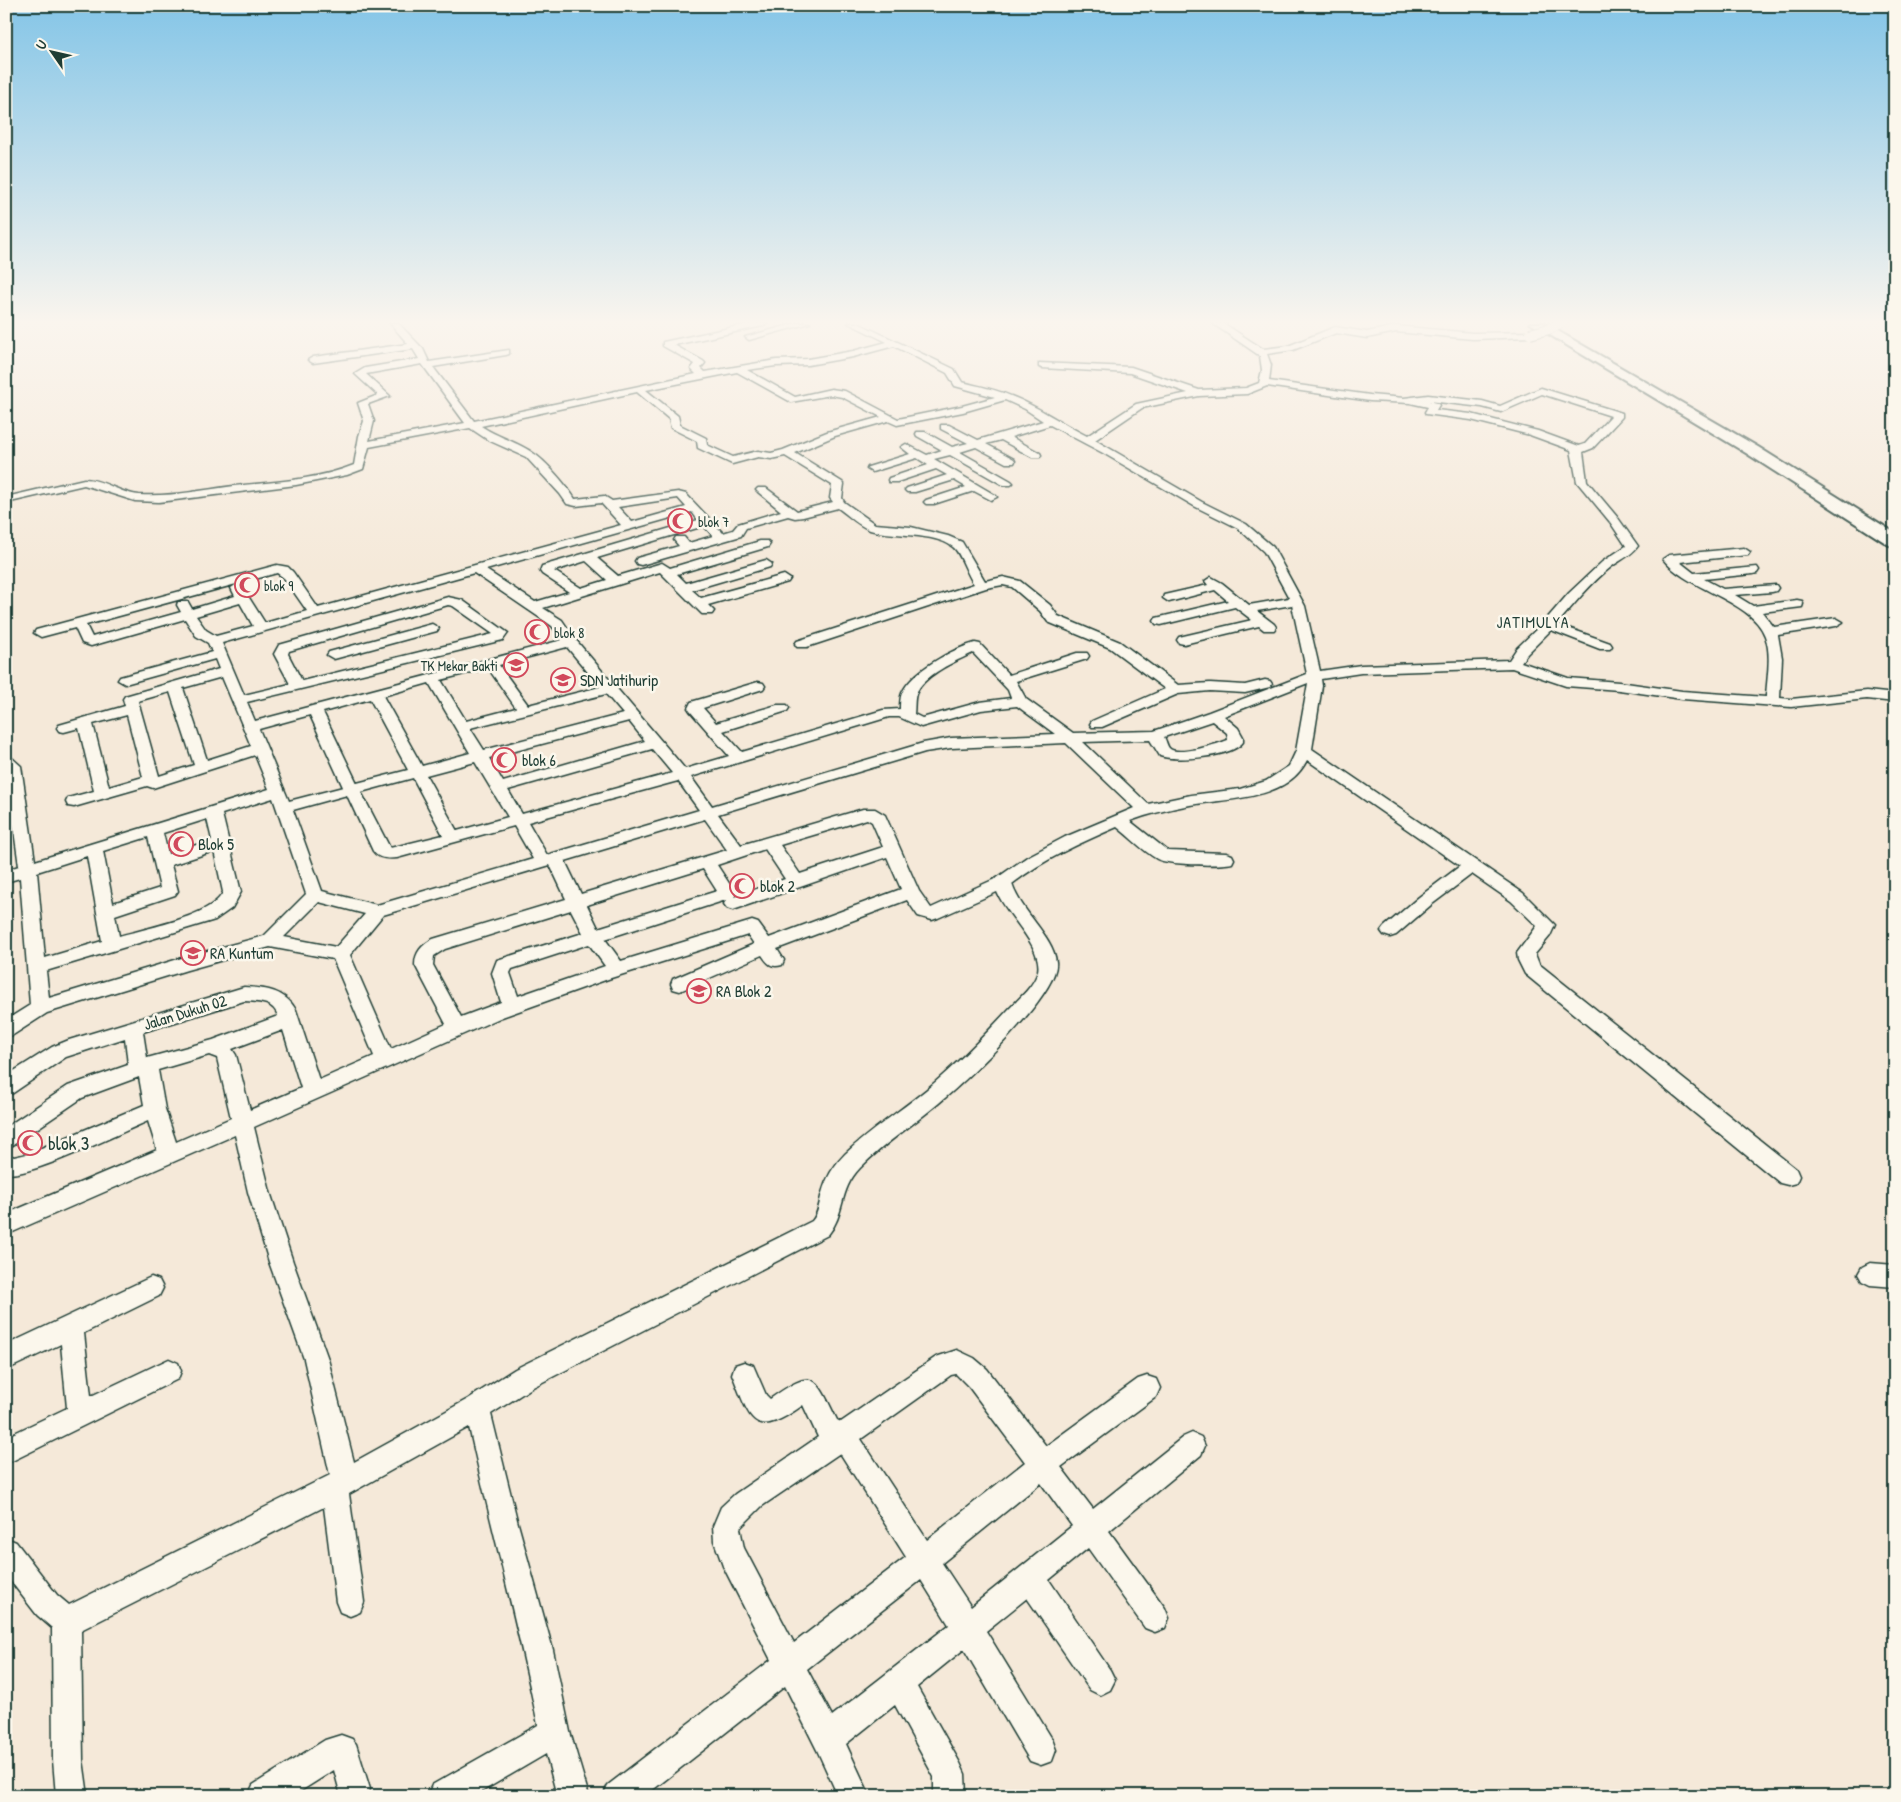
<svg xmlns="http://www.w3.org/2000/svg" width="1901" height="1802" viewBox="0 0 1901 1802" font-family="'Patrick Hand',sans-serif">
  <style>
    .lines { fill: none; stroke-linecap: round; stroke-linejoin: round }
    .minor-casing { stroke: #1f3d34; stroke-width: 3 }
    .highway-casing { stroke: #1f3d34; stroke-width: 4 }
    .minor { fill: #fbf7ec; fill-rule: evenodd }
    .highway { fill: #fbf7ec; fill-rule: evenodd }
    .minor-bridge-casing { stroke: #1f3d34; stroke-width: 12; stroke-linecap: butt }
    .minor-bridge { stroke: #fbf7ec; stroke-width: 10 }
    .labels { text-anchor: middle; dominant-baseline: central; stroke-width: 5; stroke-linejoin: round; paint-order: stroke }
    .far-poi-label { font-size: 14px; fill: #1f3d34; stroke: #fbf7ec; text-anchor: start }
    .far-quarter-label { font-size: 16px; letter-spacing: 1px; fill: #1f3d34; stroke: #fbf7ec }
    .poi-label { font-size: 16px; fill: #1f3d34; stroke: #fbf7ec; text-anchor: start }
    .street-label { font-size: 16px; fill: #1f3d34; stroke: #fbf7ec }
    .near-poi-label { font-size: 19px; fill: #1f3d34; stroke: #fbf7ec; text-anchor: start }
  </style>
  <rect width="100%" height="100%" fill="#f5e9d9"/>
  <filter id="ink" filterUnits="userSpaceOnUse"><feTurbulence type="fractalNoise" baseFrequency=".02" numOctaves="2"/><feDisplacementMap in="SourceGraphic" scale="10" xChannelSelector="R" yChannelSelector="G"/><feConvolveMatrix kernelMatrix="1 2 1 2 8 2 1 2 1" color-interpolation-filters="sRGB"/></filter>
  <g filter="url(#ink)">
    <g class="lines">
      <defs>
        <path id="minor" d="M 390,323 L 398,323 L 423,349 L 429,362 L 509,350 L 509,354 L 506,355 L 433,367 L 474,421 L 696,374 L 691,369 L 695,364 L 663,346 L 663,342 L 753,323 L 767,323 L 763,326 L 674,345 L 703,361 L 705,363 L 701,368 L 705,372 L 776,360 L 808,359 L 853,351 L 887,342 L 848,323 L 858,323 L 954,369 L 962,382 C 978,386 995,389 1011,396 C 1037,406 1061,423 1087,436 L 1136,404 L 1188,393 L 1130,373 L 1042,368 L 1039,367 L 1039,363 L 1131,367 L 1199,390 L 1246,388 L 1259,383 L 1262,370 L 1260,356 L 1212,323 L 1223,323 L 1263,349 L 1288,346 L 1335,327 L 1367,332 L 1396,326 L 1473,333 L 1533,332 L 1533,336 L 1530,337 L 1473,339 L 1396,332 L 1367,338 L 1336,333 L 1293,350 L 1267,354 L 1271,365 L 1269,381 L 1370,395 L 1404,398 L 1428,395 L 1482,401 L 1500,406 L 1541,388 L 1622,413 L 1622,417 L 1593,448 L 1583,452 L 1587,481 L 1618,518 L 1638,546 C 1631,556 1620,560 1611,567 C 1591,583 1574,604 1557,624 L 1610,643 L 1612,646 L 1610,649 L 1600,649 L 1551,630 L 1527,654 L 1521,662 L 1568,678 L 1619,682 L 1682,691 L 1766,697 C 1767,677 1772,655 1765,636 C 1753,601 1687,590 1663,559 L 1669,555 L 1744,548 L 1750,552 L 1748,555 L 1680,562 L 1694,573 L 1757,567 L 1759,570 L 1757,573 L 1753,574 L 1704,579 L 1723,589 L 1776,585 L 1778,588 L 1776,591 L 1772,592 L 1735,595 L 1753,606 L 1797,600 L 1802,601 L 1803,604 L 1802,607 L 1762,612 L 1774,627 L 1836,618 L 1843,622 L 1836,626 L 1778,635 L 1782,658 L 1780,698 L 1791,699 L 1867,691 L 1895,694 L 1895,702 L 1867,699 L 1791,707 L 1682,699 L 1619,690 L 1566,686 L 1512,668 L 1361,673 L 1321,679 L 1322,686 L 1312,749 L 1523,893 L 1555,925 L 1550,936 L 1535,954 L 1539,964 L 1796,1169 L 1799,1176 L 1796,1183 L 1788,1185 L 1780,1183 L 1525,974 L 1518,960 L 1517,953 L 1537,926 L 1511,901 L 1472,874 L 1431,905 L 1396,935 L 1390,937 L 1384,935 L 1381,931 L 1384,927 L 1419,897 L 1460,866 L 1307,760 C 1287,801 1228,798 1190,805 C 1169,809 1149,814 1130,821 L 1168,851 L 1226,853 L 1232,855 L 1234,859 L 1232,863 C 1219,866 1168,865 1157,859 C 1143,851 1130,837 1117,827 C 1080,843 1044,859 1012,884 C 1020,911 1054,937 1056,962 C 1060,993 965,1082 939,1103 C 913,1125 884,1143 860,1168 C 838,1191 846,1213 828,1235 L 533,1387 L 491,1414 L 517,1520 L 553,1650 L 570,1732 L 589,1796 L 557,1796 L 546,1754 L 474,1796 L 427,1796 L 432,1785 L 538,1725 C 518,1625 491,1526 469,1427 L 349,1494 L 364,1602 L 360,1612 L 350,1616 L 340,1612 L 336,1602 L 324,1507 L 81,1630 L 83,1760 L 88,1796 L 56,1796 L 53,1760 L 52,1628 L 37,1615 L 6,1575 L 6,1538 L 16,1542 L 57,1595 L 69,1605 L 330,1475 L 304,1359 L 269,1262 L 248,1192 L 235,1135 L 6,1235 L 6,1214 L 157,1150 L 148,1121 C 124,1131 26,1180 6,1173 L 6,1154 L 14,1157 L 27,1154 L 144,1105 L 139,1077 L 82,1098 L 13,1145 L 6,1148 L 6,1127 L 68,1086 L 128,1065 L 125,1038 L 66,1057 L 13,1093 L 6,1095 L 6,1076 L 52,1047 L 69,1040 L 244,987 C 265,988 285,990 296,1010 L 319,1080 L 374,1056 L 333,959 L 270,947 L 187,970 L 47,1013 L 13,1035 L 6,1037 L 6,1020 L 30,1005 L 20,878 L 6,882 L 6,870 L 19,866 L 6,773 L 6,755 L 11,757 L 21,766 L 35,861 L 269,789 L 255,755 L 159,786 L 153,788 L 147,786 L 74,807 L 68,806 L 66,802 L 68,798 L 94,791 L 79,728 L 64,732 L 59,731 L 57,728 L 59,725 L 125,706 L 123,699 L 125,696 L 219,669 L 215,659 L 125,684 L 118,680 L 120,677 L 212,652 L 208,643 L 196,636 L 185,619 L 91,646 L 82,643 L 75,628 L 41,637 L 34,633 L 36,630 L 277,565 L 288,567 L 293,572 L 318,608 L 621,525 L 601,503 L 576,506 L 567,504 L 560,494 L 526,457 L 488,440 L 470,428 L 369,447 L 363,469 L 347,475 L 296,485 L 159,502 L 135,501 L 84,485 L 6,503 L 6,497 L 84,479 C 103,479 119,493 139,495 C 170,497 202,490 234,486 C 273,482 317,480 354,465 L 359,436 L 364,421 L 358,403 L 378,395 L 355,374 L 365,368 L 419,359 L 413,349 L 313,363 L 308,360 L 313,357 L 408,344 ZM 894,346 L 947,373 L 955,386 L 995,397 L 962,406 L 898,419 L 845,391 L 831,389 L 795,397 L 747,370 L 776,366 L 808,365 L 853,357 ZM 422,364 L 465,423 L 369,441 L 374,421 L 368,404 L 390,396 L 366,374 ZM 737,372 L 791,402 L 831,395 L 842,397 L 881,417 L 827,432 L 783,450 L 771,453 L 758,451 L 733,457 L 707,445 L 706,438 L 680,425 L 678,416 L 646,390 ZM 1267,386 L 1370,401 L 1410,403 L 1428,407 L 1425,412 L 1426,414 L 1471,420 L 1530,435 L 1571,450 L 1577,482 L 1610,522 L 1626,546 L 1602,562 L 1569,593 L 1544,622 L 1517,648 L 1509,660 L 1361,665 L 1320,671 L 1305,606 L 1273,547 L 1246,524 L 1202,502 L 1095,440 L 1142,408 L 1199,396 L 1247,394 ZM 637,392 L 669,419 L 671,428 L 697,441 L 698,448 L 732,464 L 758,457 L 771,459 L 785,456 L 832,485 L 830,498 L 833,502 L 797,511 L 766,488 L 758,488 L 756,490 L 758,492 L 781,511 L 738,524 L 733,530 L 723,533 L 686,494 L 678,492 L 612,501 L 604,496 L 575,499 C 568,487 545,460 533,453 C 518,442 497,437 481,426 ZM 1542,394 L 1611,416 L 1585,444 L 1579,446 L 1538,431 L 1471,414 L 1436,410 L 1439,405 L 1437,403 L 1429,401 L 1482,407 L 1501,412 ZM 1005,400 L 1025,409 L 1043,421 L 978,440 L 949,425 L 941,425 L 941,429 L 968,443 L 952,447 L 925,432 L 917,432 L 916,434 L 917,436 L 942,450 L 927,455 L 906,444 L 901,447 L 910,454 L 868,467 L 867,469 L 872,472 L 917,458 L 928,465 L 889,478 L 888,480 L 889,482 L 897,482 L 936,469 L 947,475 L 907,488 L 905,490 L 907,492 L 915,492 L 954,480 L 966,487 L 926,500 L 924,502 L 926,504 L 934,504 L 974,491 L 991,500 L 997,497 L 995,495 L 934,459 L 950,455 L 1003,485 L 1011,485 L 1013,483 L 1011,481 L 960,452 L 976,447 L 1006,463 L 1014,463 L 1015,461 L 1014,459 L 986,444 L 1001,440 L 1032,457 L 1040,457 L 1041,455 L 1040,453 L 1011,437 L 1050,425 L 1103,453 L 1194,506 L 1238,528 L 1264,552 L 1289,598 L 1249,605 L 1222,583 L 1211,577 L 1205,581 L 1208,585 L 1164,595 L 1163,598 L 1169,602 L 1215,590 L 1228,601 L 1156,618 L 1154,621 L 1156,624 L 1161,625 L 1235,607 L 1252,620 L 1179,637 L 1177,640 L 1179,643 L 1184,644 L 1259,626 L 1264,630 L 1274,630 L 1276,627 L 1274,624 L 1257,611 L 1292,605 L 1307,674 L 1209,712 L 1154,731 L 1073,733 L 1026,699 L 1016,681 L 1087,659 L 1089,656 L 1087,653 L 1077,653 L 1009,675 L 980,644 L 975,643 C 952,649 912,671 902,693 C 900,698 900,703 900,709 L 883,710 L 742,752 L 723,731 L 787,711 L 789,708 L 787,705 L 777,705 L 716,723 L 703,708 L 763,689 L 765,686 L 763,683 L 758,682 L 691,702 L 688,708 L 690,711 L 729,756 L 685,769 L 575,639 L 562,620 L 543,608 L 660,572 L 702,614 L 712,614 L 714,611 L 708,605 L 788,582 L 790,579 L 784,575 L 701,598 L 692,590 L 770,567 L 772,564 L 766,560 L 686,583 L 677,574 L 768,547 L 770,544 L 768,541 L 760,541 L 670,568 L 662,563 L 618,576 L 597,558 L 704,526 L 713,536 L 689,543 L 684,537 L 676,537 L 674,540 L 679,546 L 637,558 L 635,561 L 637,564 L 641,565 L 741,536 L 746,528 L 788,516 L 795,518 L 803,517 L 838,508 C 848,515 859,526 870,530 C 893,537 934,532 953,547 C 961,553 967,575 974,584 L 797,641 L 795,644 L 797,647 L 807,647 L 986,588 L 1003,585 L 1012,587 L 1040,611 L 1048,622 L 1110,648 L 1165,689 L 1092,721 L 1090,724 L 1092,727 L 1102,727 L 1178,694 L 1210,691 L 1245,693 L 1270,687 L 1272,684 L 1270,681 L 1265,680 L 1245,685 L 1210,683 L 1178,685 L 1120,642 L 1058,616 L 1050,605 L 1020,581 L 1003,577 L 985,581 L 962,542 L 948,536 L 911,527 L 875,524 L 844,502 L 842,498 L 844,484 L 842,482 L 795,453 L 835,436 L 888,421 L 897,425 L 963,412 ZM 678,498 L 686,507 L 632,522 L 618,507 ZM 692,512 L 698,520 L 542,566 L 540,571 L 542,574 L 569,592 L 535,602 L 486,570 ZM 586,561 L 607,580 L 581,588 L 554,571 ZM 277,573 L 284,578 L 307,611 L 265,623 L 241,585 L 237,584 L 231,588 L 235,596 L 192,609 L 188,602 L 178,602 L 177,605 L 181,612 L 92,637 L 86,625 ZM 474,573 L 552,626 L 562,640 L 255,721 L 247,702 L 503,640 L 508,633 L 462,600 L 448,597 L 279,645 L 274,654 L 290,684 L 244,695 L 222,643 ZM 240,603 L 253,626 L 216,636 L 206,630 L 196,616 ZM 448,605 L 453,606 L 493,634 L 302,681 L 288,654 L 289,651 ZM 567,647 L 600,687 L 528,705 L 499,665 ZM 973,653 L 1008,690 L 1011,698 L 980,702 L 922,718 L 914,714 C 915,707 914,700 916,694 C 923,675 956,661 973,653 ZM 488,668 L 516,708 L 466,721 L 441,680 ZM 222,677 L 251,746 L 207,760 L 183,688 ZM 429,683 L 470,753 L 422,766 L 383,696 ZM 1308,683 L 1296,751 L 1289,766 L 1266,781 L 1240,789 L 1191,795 L 1148,804 L 1083,742 L 1150,740 L 1160,756 C 1177,762 1232,757 1243,742 L 1243,737 L 1238,728 L 1224,716 ZM 170,692 L 194,765 L 159,776 L 138,701 ZM 606,694 L 623,714 L 484,750 L 470,728 ZM 370,699 L 408,770 L 357,783 L 323,712 ZM 1017,706 L 1055,734 L 951,738 L 923,743 L 712,806 L 691,777 L 889,717 L 899,717 L 921,727 L 981,710 ZM 127,715 L 143,777 L 109,787 L 93,724 ZM 310,715 L 343,787 L 289,801 L 259,729 ZM 629,721 L 645,741 L 503,782 L 489,758 ZM 1212,721 L 1227,733 L 1228,740 C 1218,744 1177,757 1169,748 C 1167,746 1166,740 1164,737 ZM 1066,743 L 1134,808 L 1065,837 L 1027,857 L 997,878 L 931,908 L 919,891 L 885,815 L 875,809 L 863,809 L 741,845 L 718,814 L 925,752 L 951,748 ZM 652,749 L 672,773 L 522,814 L 508,790 ZM 475,762 L 508,817 L 457,831 L 426,775 ZM 413,778 L 443,835 L 390,848 L 361,792 ZM 678,781 L 699,810 L 547,855 L 528,822 ZM 347,795 L 373,851 C 378,859 388,859 397,858 L 514,826 L 533,859 L 377,905 L 322,891 L 293,810 ZM 273,798 L 306,894 L 264,936 L 185,957 L 49,998 L 46,971 L 215,920 L 232,908 L 241,892 L 222,814 ZM 207,819 L 212,840 L 168,854 L 163,833 ZM 705,819 L 727,850 L 581,894 L 565,861 ZM 867,819 L 872,822 L 883,847 L 800,874 L 780,845 ZM 148,837 L 160,888 L 113,903 L 103,851 ZM 765,849 L 785,879 L 734,897 L 736,894 L 717,865 ZM 214,851 L 223,892 C 213,916 144,929 119,936 L 115,915 L 175,895 L 178,891 L 171,865 ZM 87,856 L 102,941 L 45,958 L 37,872 ZM 887,857 L 901,889 L 769,938 L 758,923 L 752,921 L 621,961 L 605,939 L 726,900 L 724,904 L 727,908 L 733,910 L 739,908 ZM 550,865 L 566,899 L 433,939 C 422,945 415,952 415,965 L 446,1024 L 391,1049 L 350,955 L 383,915 ZM 703,869 L 717,891 L 598,928 L 587,905 ZM 997,892 C 1006,915 1043,946 1038,971 C 1034,987 1018,999 1008,1010 C 982,1038 955,1066 926,1090 C 899,1112 870,1130 845,1154 C 834,1165 826,1178 822,1193 C 819,1203 819,1213 812,1221 L 515,1369 L 468,1399 L 354,1462 L 328,1359 L 293,1262 L 270,1192 L 254,1127 L 502,1017 L 611,978 L 748,935 L 754,944 L 673,979 L 671,984 L 673,989 L 680,991 L 762,955 C 768,964 771,968 782,965 L 784,960 L 777,949 L 907,900 L 918,916 L 932,920 L 938,918 ZM 319,902 L 365,914 L 336,947 L 284,937 ZM 571,910 L 583,933 L 497,960 L 492,973 L 501,1002 L 461,1017 L 433,965 L 434,956 L 445,949 ZM 589,944 L 605,966 L 518,996 L 510,973 L 512,969 ZM 244,1001 C 258,1002 273,1001 278,1016 L 213,1040 L 147,1058 L 143,1032 ZM 283,1030 L 301,1088 L 250,1110 L 236,1055 L 232,1049 ZM 209,1055 L 217,1058 L 231,1118 L 176,1142 L 165,1109 L 158,1070 Z
          M 797,323 L 810,323 L 749,340 L 745,337 Z
          M 432,624 L 439,628 L 437,631 L 334,659 L 327,655 L 329,652 Z
          M 1870,1263 L 1895,1265 L 1895,1287 L 1870,1285 L 1862,1281 L 1858,1274 L 1862,1267 Z
          M 151,1277 L 159,1280 L 163,1288 L 159,1296 L 84,1333 L 91,1396 L 169,1359 L 178,1363 L 181,1371 L 178,1379 L 6,1464 L 6,1437 L 67,1408 L 61,1344 L 6,1370 L 6,1345 Z
          M 957,1350 L 974,1358 L 987,1369 L 1046,1446 L 1138,1379 L 1147,1376 L 1156,1379 L 1160,1388 L 1156,1397 L 1061,1467 L 1093,1509 L 1183,1437 L 1192,1433 L 1201,1437 L 1205,1446 L 1201,1455 L 1109,1531 L 1165,1608 L 1169,1618 L 1165,1628 L 1155,1632 L 1145,1628 L 1088,1548 L 1049,1580 L 1110,1670 L 1115,1680 L 1110,1690 L 1100,1695 L 1090,1690 L 1027,1598 L 986,1631 L 1052,1739 L 1056,1750 L 1052,1761 L 1041,1765 L 1030,1761 L 964,1649 L 917,1687 L 960,1763 L 965,1774 L 966,1796 L 934,1796 L 934,1777 L 895,1705 L 846,1744 L 870,1796 L 838,1796 L 817,1750 L 785,1686 L 645,1796 L 603,1796 L 608,1785 L 771,1660 L 723,1566 L 714,1541 L 713,1526 L 721,1507 L 735,1494 L 818,1437 L 803,1405 C 753,1441 751,1421 732,1374 L 735,1365 L 744,1362 L 753,1365 L 766,1395 L 770,1399 C 814,1368 815,1374 837,1420 L 841,1422 L 936,1357 ZM 956,1374 L 969,1387 L 1025,1462 L 927,1540 L 861,1439 L 951,1375 ZM 840,1453 L 906,1557 L 794,1643 L 744,1548 L 740,1528 L 762,1506 ZM 1041,1483 L 1072,1526 L 971,1607 L 942,1563 ZM 921,1580 L 949,1625 L 832,1716 L 807,1669 Z
          M 341,1735 L 352,1739 L 356,1744 L 370,1789 L 367,1796 L 341,1796 L 334,1770 L 293,1796 L 248,1796 L 253,1785 L 325,1740 Z"/>
        <path id="highway" d="M 1530,323 L 1544,323 L 1758,447 L 1895,533 L 1895,546 L 1889,545 L 1746,453 Z"/>
      </defs>
      <use href="#minor" class="minor-casing"/>
      <use href="#highway" class="highway-casing"/>
      <use href="#minor" class="minor"/>
      <use href="#highway" class="highway"/>
      <defs>
        <path id="minor-bridge" d="M 1530,334 L 1549,329 L 1560,323"/>
      </defs>
      <use href="#minor-bridge" class="minor-bridge-casing"/>
      <use href="#minor-bridge" class="minor-bridge"/>
    </g>
  </g>
  <linearGradient id="sky" x2="0" y2="1"><stop stop-color="#84c5e7"/><stop offset="0.56" stop-color="#faf5ee"/><stop offset="1" stop-color="#faf5ee" stop-opacity="0"/></linearGradient>
  <rect width="1901" height="575" fill="url(#sky)"/>
  <defs>
    <symbol id="mosque-ring" viewBox="-11 -11 22 22"><circle r="9.5" fill="#fbf7ec" stroke="#d1495b" stroke-width="1.5"/><path d="M3.5-4.9A6 6 0 1 0 3.5 4.9A5 5 0 1 1 3.5-4.9Z" fill="#d1495b"/></symbol>
    <symbol id="school-ring" viewBox="-11 -11 22 22"><circle r="9.5" fill="#fbf7ec" stroke="#d1495b" stroke-width="1.5"/><path d="M0-5L7-2L0 1L-7-2ZM-4 1L0 2.5L4 1V4Q0 6-4 4Z" fill="#d1495b"/></symbol>
  </defs>
  <g fill-rule="evenodd">
    <use href="#mosque-ring" x="666" y="507" width="28" height="28"/>
    <use href="#mosque-ring" x="233" y="571" width="28" height="28"/>
    <use href="#mosque-ring" x="523" y="618" width="28" height="28"/>
    <use href="#school-ring" x="502" y="651" width="28" height="28"/>
    <use href="#school-ring" x="549" y="666" width="28" height="28"/>
    <use href="#mosque-ring" x="490" y="746" width="28" height="28"/>
    <use href="#mosque-ring" x="167" y="830" width="28" height="28"/>
    <use href="#mosque-ring" x="728" y="872" width="28" height="28"/>
    <use href="#school-ring" x="179" y="939" width="28" height="28"/>
    <use href="#school-ring" x="685" y="977" width="28" height="28"/>
    <use href="#mosque-ring" x="16" y="1129" width="28" height="28"/>
  </g>
  <g class="labels">
    <g class="far-poi-label">
      <text x="698" y="521">blok 7</text>
      <text x="264" y="585">blok 9</text>
      <text x="554" y="632">blok 8</text>
      <text x="498" y="665" text-anchor="end">TK Mekar Bakti</text>
    </g>
    <g class="far-quarter-label">
      <text x="1533" y="622">JATIMULYA</text>
    </g>
    <g class="poi-label">
      <text x="580" y="680">SDN Jatihurip</text>
      <text x="522" y="760">blok 6</text>
      <text x="198" y="844">Blok 5</text>
      <text x="760" y="886">blok 2</text>
      <text x="210" y="953">RA Kuntum</text>
      <text x="716" y="991">RA Blok 2</text>
    </g>
    <g class="street-label">
      <text transform="translate(185 1012) rotate(-17)">Jalan Dukuh 02</text>
    </g>
    <g class="near-poi-label">
      <text x="48" y="1143">blok 3</text>
    </g>
  </g>
  <rect width="1901" height="1802" fill="none" stroke="#fbf7ec" stroke-width="25"/>
  <rect x="12" y="12" width="1876" height="1777" fill="none" stroke="#1f3d34" stroke-width="2" filter="url(#ink)"/>
  <g transform="translate(52 52) rotate(304)" stroke="#fbf7ec" stroke-width="4" paint-order="stroke">
  <path d="M0-4L9 19L0 12L-9 19Z" fill="#1f3d34"/>
  <text y="-8" font-size="14" font-weight="bold" text-anchor="middle" fill="#1f3d34">U</text>
  </g>
</svg>
